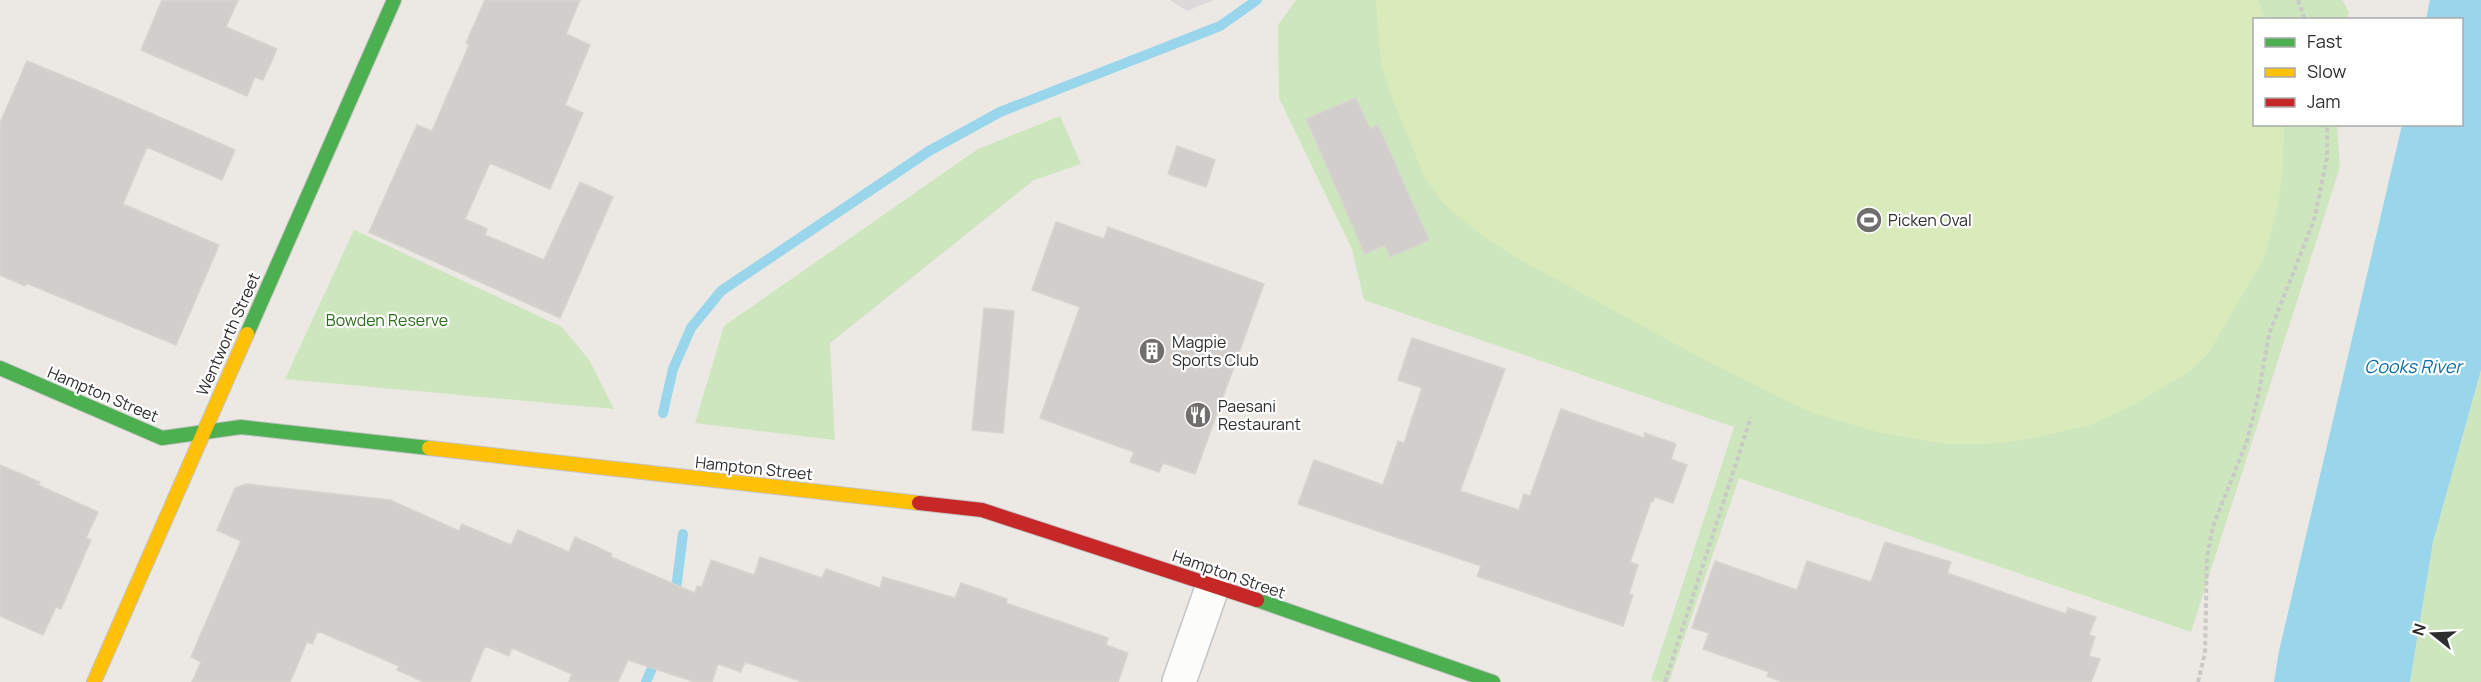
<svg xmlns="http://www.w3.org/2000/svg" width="2481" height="682" viewBox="0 0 2481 682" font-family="Manrope,sans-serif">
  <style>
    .industrial { fill: #dcd9db }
    .green { fill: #cee6be }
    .pitch { fill: #d9eabb }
    .water { fill: #99d6ec }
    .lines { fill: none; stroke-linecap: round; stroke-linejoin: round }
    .stream { stroke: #99d6ec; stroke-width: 10 }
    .building { fill: #d1cecb; stroke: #d7d4d0; stroke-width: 1.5 }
    .street-casing { stroke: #c5c4c5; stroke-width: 36 }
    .fast-casing { stroke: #c5c4c5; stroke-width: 16 }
    .slow-casing { stroke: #c5c4c5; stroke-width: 16 }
    .jam-casing { stroke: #c5c4c5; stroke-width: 16 }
    .path { stroke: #c9c9c8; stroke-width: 4; stroke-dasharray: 4.5 3; stroke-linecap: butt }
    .street { stroke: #fcfcfb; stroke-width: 33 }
    .fast { stroke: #4caf50; stroke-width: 14 }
    .slow { stroke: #ffc107; stroke-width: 14 }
    .jam { stroke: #c62828; stroke-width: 14 }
    .labels { text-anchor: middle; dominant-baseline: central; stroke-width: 4.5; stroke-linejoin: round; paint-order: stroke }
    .poi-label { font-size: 16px; fill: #2e2e2e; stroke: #fff; text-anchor: start }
    .park-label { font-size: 16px; fill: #2c6e1b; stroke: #fff }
    .street-label { font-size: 16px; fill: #2e2e2e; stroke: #fff }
    .water-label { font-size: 18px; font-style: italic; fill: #0d6fa3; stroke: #fff }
  </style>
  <rect width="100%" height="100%" fill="#ece8e4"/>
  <path class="industrial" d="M 1170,0 L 1214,0 L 1187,11 Z"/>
  <path class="green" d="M 1296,0 L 2342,0 L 2349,12 L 2347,19 L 2254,20 L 2254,124 L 2337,125 L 2340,167 L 2191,632 L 1739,478 L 1669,682 L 1651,681 L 1734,427 L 1364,300 L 1352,249 L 1279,98 L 1278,25 Z
    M 1060,116 L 1081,164 L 1034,180 L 830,343 L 835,440 L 695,423 L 724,326 L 978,149 Z
    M 354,230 L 562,327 L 590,361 L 614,409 L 285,379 Z
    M 2481,370 L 2481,682 L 2410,682 L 2433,542 Z"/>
  <path class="pitch" d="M 1376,0 L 2258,0 L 2265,19 L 2254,20 L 2254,124 L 2284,125 L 2283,167 L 2278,205 L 2264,258 L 2208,354 L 2189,372 L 2133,405 L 2091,425 L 2023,440 L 1987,444 L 1944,444 L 1878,432 L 1812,413 L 1707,361 L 1522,261 L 1483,236 L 1445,205 L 1425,178 L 1391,95 L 1381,63 Z"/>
  <path class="water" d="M 2430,0 L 2481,0 L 2481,370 L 2433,542 L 2410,682 L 2274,682 L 2279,651 L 2402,125 L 2462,124 L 2462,20 L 2426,19 Z"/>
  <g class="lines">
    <path class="stream" d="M 663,413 L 673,369 L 691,328 L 721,291 L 929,151 L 1000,112 L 1220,26 L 1257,0
      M 675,597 L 683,534
      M 646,682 L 658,655"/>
  </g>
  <path class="building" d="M 162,0 L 238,0 L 226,27 L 277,49 L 263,80 L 255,77 L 247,96 L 141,50 Z
    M 485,0 L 580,0 L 566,34 L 590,45 L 565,105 L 583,113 L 550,189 L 490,163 L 465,219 L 487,229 L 485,235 L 544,260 L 580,182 L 613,197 L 560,318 L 369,232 L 417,125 L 432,131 L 469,45 L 466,43 Z
    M 27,61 L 95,89 L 235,150 L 222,180 L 147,147 L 123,204 L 219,245 L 176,345 L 26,283 L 25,286 L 0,275 L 0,123 Z
    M 1356,98 L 1370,129 L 1378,125 L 1429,240 L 1390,257 L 1385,245 L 1365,254 L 1306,119 Z
    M 1177,146 L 1215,160 L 1206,187 L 1168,174 Z
    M 1056,222 L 1104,239 L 1108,227 L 1264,284 L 1195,474 L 1163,463 L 1159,472 L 1130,462 L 1134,452 L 1040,418 L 1080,307 L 1032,290 Z
    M 984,308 L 1014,311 L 1003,433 L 972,430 Z
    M 1412,338 L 1505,369 L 1460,491 L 1519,510 L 1524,494 L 1530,496 L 1561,409 L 1644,438 L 1645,433 L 1676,444 L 1671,459 L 1687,465 L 1673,503 L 1655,497 L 1653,502 L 1651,501 L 1630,562 L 1638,565 L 1629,594 L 1633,595 L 1623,626 L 1477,576 L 1481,566 L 1298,504 L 1314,460 L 1383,485 L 1398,441 L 1404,443 L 1422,388 L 1398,380 Z
    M 0,465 L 40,482 L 38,485 L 98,512 L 86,538 L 91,540 L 61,609 L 56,607 L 43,635 L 0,616 Z
    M 246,484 L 390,500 L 459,531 L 462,524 L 511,545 L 518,530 L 569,552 L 575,537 L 612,554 L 611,557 L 695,593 L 697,586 L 702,587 L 711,560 L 754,575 L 760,557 L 822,578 L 826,569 L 880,588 L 883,577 L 955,598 L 961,583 L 1007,599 L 1006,603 L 1108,638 L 1106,645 L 1128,653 L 1118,682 L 803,682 L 745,662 L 741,672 L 718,664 L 712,682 L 695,682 L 628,660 L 618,682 L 569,682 L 572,674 L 512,648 L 509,656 L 485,646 L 470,682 L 424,682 L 397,670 L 399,666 L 318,631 L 312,644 L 307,642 L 290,682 L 192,682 L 201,662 L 191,657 L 241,541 L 217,530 L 235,488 Z
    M 1885,542 L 1951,562 L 1947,573 L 2066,614 L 2068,608 L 2096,617 L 2089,635 L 2095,637 L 2089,656 L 2100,659 L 2091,682 L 1783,682 L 1767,676 L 1769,672 L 1703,649 L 1709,633 L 1692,628 L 1715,561 L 1797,590 L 1807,561 L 1871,582 Z"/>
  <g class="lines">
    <defs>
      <path id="street" d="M 1179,682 L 1213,585"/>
      <path id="fast" d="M 247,334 L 394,0
        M 0,368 L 162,438 L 241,427 L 429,448
        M 1257,600 L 1493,682"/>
      <path id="slow" d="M 429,448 L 919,503
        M 94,682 L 247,334"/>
      <path id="jam" d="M 919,503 L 982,510 L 1257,600"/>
    </defs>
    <use href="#street" class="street-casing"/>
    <use href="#fast" class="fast-casing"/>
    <use href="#slow" class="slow-casing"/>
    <use href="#jam" class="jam-casing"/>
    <path class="path" d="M 2298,0 L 2305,20
      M 1665,682 L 1751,417
      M 2198,682 L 2205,653 L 2207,557 L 2213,526 L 2247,441 L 2259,392 L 2269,334 L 2314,220 L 2327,158 L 2327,124"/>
    <use href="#street" class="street"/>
    <use href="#fast" class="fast"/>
    <use href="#slow" class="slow"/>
    <use href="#jam" class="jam"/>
  </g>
  <defs>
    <symbol id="stadium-disc" viewBox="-11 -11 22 22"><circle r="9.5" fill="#706f6e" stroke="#fff"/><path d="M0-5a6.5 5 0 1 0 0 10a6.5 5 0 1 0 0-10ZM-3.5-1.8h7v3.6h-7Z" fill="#fff"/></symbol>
    <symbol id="building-disc" viewBox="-11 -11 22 22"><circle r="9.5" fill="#706f6e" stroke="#fff"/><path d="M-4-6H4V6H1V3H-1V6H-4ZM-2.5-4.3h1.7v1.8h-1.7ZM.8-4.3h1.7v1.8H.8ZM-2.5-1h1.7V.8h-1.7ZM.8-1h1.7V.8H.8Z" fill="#fff"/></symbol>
    <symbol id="restaurant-disc" viewBox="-11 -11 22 22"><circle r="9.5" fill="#706f6e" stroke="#fff"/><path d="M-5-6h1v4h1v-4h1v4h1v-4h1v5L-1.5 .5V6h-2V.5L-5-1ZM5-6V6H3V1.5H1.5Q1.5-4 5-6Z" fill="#fff"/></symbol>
  </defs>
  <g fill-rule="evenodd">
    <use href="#stadium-disc" x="1854" y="205" width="30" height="30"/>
    <use href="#building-disc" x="1137" y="336" width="30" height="30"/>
    <use href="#restaurant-disc" x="1183" y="400" width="30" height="30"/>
  </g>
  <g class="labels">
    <g class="poi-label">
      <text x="1888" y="220">Picken Oval</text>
      <text x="1172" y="342">Magpie<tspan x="1172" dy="18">Sports Club</tspan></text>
      <text x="1218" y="406">Paesani<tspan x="1218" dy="18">Restaurant</tspan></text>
    </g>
    <g class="park-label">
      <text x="387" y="320">Bowden Reserve</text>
    </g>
    <g class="street-label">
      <text transform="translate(228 334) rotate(-66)">Wentworth Street</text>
      <text transform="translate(103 394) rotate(23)">Hampton Street</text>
      <text transform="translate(754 468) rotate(6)">Hampton Street</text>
      <text transform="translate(1229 574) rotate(19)">Hampton Street</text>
    </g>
    <g class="water-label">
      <text x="2413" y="366">Cooks River</text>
    </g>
  </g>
  <rect x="2253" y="18" width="210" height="108" fill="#ffffff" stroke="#ababab" stroke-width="1.5"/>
  <rect x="2265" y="38" width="30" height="9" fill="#4caf50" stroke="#ababab" stroke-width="1.5"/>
  <text x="2307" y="48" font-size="18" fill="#2e2e2e">Fast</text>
  <rect x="2265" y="68" width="30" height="9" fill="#ffc107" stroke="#ababab" stroke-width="1.5"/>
  <text x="2307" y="78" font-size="18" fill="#2e2e2e">Slow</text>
  <rect x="2265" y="98" width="30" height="9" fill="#c62828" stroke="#ababab" stroke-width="1.5"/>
  <text x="2307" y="108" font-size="18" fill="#2e2e2e">Jam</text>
  <g transform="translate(2433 634) rotate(288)" stroke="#ffffff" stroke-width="4.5" paint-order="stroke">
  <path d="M0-4.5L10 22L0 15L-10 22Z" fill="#2e2e2e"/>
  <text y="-9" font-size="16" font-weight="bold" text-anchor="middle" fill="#2e2e2e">N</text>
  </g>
</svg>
